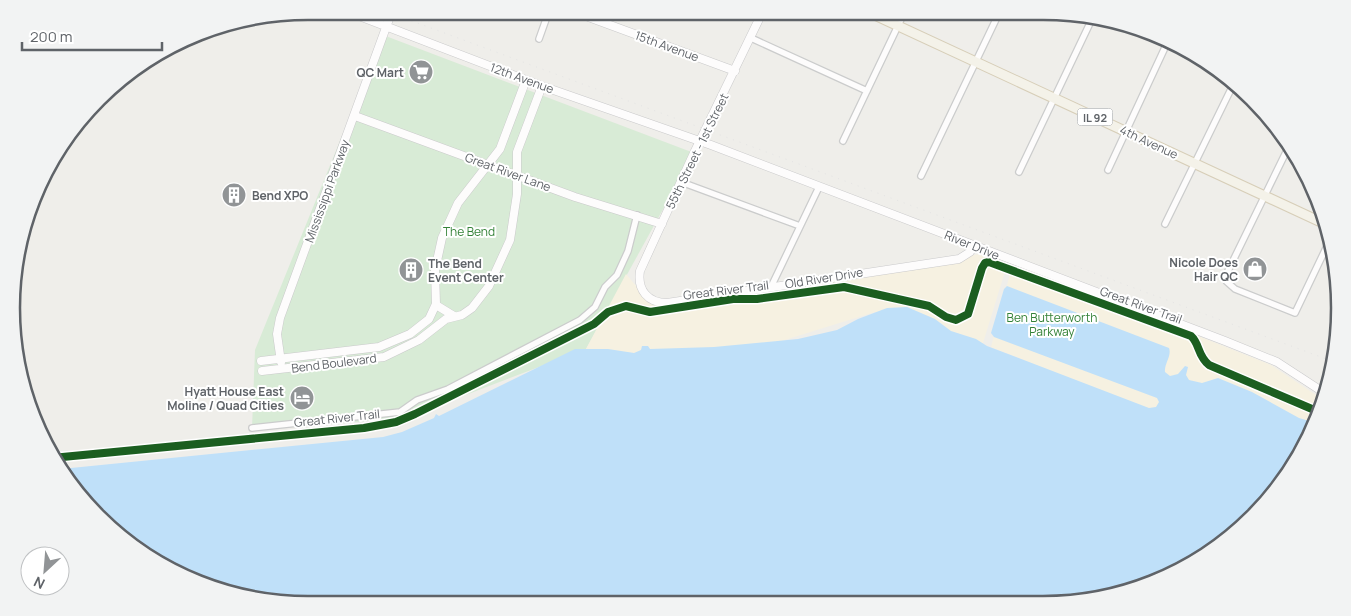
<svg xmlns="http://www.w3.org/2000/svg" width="1351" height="616" viewBox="0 0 1351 616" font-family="Manrope,sans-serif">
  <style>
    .green { fill: #d8ebd6 }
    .sand { fill: #f6f1e1 }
    .water { fill: #bfe0f9 }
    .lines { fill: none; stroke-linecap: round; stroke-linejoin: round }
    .street-casing { stroke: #cbcccc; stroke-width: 8 }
    .secondary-casing { stroke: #cacacb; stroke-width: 9 }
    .primary-casing { stroke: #d7ceb8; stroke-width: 11 }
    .street { stroke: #fdfcfc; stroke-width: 5.5 }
    .secondary { stroke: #fdfcfc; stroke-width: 8 }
    .primary { stroke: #f4f2e9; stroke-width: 9 }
    .rail { stroke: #e4e4e4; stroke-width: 1; stroke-dasharray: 1 6; stroke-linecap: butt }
    .cycleway-casing { stroke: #fff; stroke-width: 11 }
    .cycleway { stroke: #1b5e20; stroke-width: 8 }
    .labels { text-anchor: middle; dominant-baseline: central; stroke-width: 4; stroke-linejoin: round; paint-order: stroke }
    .shield { fill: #fff; stroke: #8f9295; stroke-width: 1 }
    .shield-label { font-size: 11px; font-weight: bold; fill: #5f6368 }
    .street-label { font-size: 12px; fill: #5f6368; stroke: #fff }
    .poi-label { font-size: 12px; font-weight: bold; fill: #5f6368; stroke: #fff; text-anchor: end }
    .park-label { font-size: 12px; fill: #348238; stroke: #fff }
    .rim { fill: none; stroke: #5f6368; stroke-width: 2.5 }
  </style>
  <rect width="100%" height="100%" fill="#efeeea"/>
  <path class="green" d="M 383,35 L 694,153 L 586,349 L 403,419 L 252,428 L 255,350 Z"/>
  <path class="sand" d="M 980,254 L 1007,265 L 983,343 L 957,339 L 875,312 L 762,347 L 634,353 L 586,349 L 626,274 L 637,287 L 657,305 L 707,300 Z
    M 1013,262 L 1271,365 L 1322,399 L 1317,421 L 1309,436 L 1152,411 L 991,347 Z"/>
  <path class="water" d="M 1007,286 L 1169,348 C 1172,356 1164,364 1165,372 L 1170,376 L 1178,374 L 1185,366 L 1188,367 L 1186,375 L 1189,380 L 1202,383 L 1218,378 L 1252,392 L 1299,418 L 1316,423 L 1279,488 L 1224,543 L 1157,582 L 1082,602 L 308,605 L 195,582 L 112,531 L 61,469 L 383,437 L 402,432 L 434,418 L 436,414 L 439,416 L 575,349 L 608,349 L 634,353 L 641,350 L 642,346 L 648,346 L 650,349 L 714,347 L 798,339 L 837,330 L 858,319 L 887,308 L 907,307 L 935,319 L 951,331 L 976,339 L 987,346 L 1149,408 L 1156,407 L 1159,402 L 1157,398 L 994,337 L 991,333 L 1004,289 Z"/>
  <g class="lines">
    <defs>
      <path id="street" d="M 751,38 L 867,91
        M 539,39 L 549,11
        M 843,141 L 905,11
        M 1287,150 L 1227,273 L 1226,281 L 1235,289 L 1295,313 L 1327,246
        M 1108,170 L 1168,41
        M 1019,172 L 1091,21
        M 921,176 L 1000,11
        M 681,182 L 800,226
        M 1165,224 L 1233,85
        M 771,287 L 819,187
        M 252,428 L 400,412 L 417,400 L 448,389 L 580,320 L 595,307 L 605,287 L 617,275 L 628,251 L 637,215"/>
      <path id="secondary" d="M 346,11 L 542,86 L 711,145 L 1225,341 L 1277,362 L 1323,392
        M 572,11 L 735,71
        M 763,11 L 694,153 L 640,271 C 637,290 648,303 667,303 L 959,259 L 970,252 L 973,246
        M 355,116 L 575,197 L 662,224
        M 436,305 L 454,316
        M 261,361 L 379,347 L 410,334 L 429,319 L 436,304 L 435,270 L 442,238 L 458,203 L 500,149 L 526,80
        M 281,362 L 277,334 L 280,318 L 392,11
        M 262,371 L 384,357 L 419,340 L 446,319 L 462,315 L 472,308 L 489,286 L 510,240 L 517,194 L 517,152 L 542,86"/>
      <path id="primary" d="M 866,11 L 1323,223"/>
    </defs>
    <use href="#street" class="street-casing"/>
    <use href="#secondary" class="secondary-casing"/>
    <use href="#primary" class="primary-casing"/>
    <use href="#street" class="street"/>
    <use href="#secondary" class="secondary"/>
    <use href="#primary" class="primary"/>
    <path class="rail" d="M 385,11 L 1329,360"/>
    <defs>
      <path id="cycleway" d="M 52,458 L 364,428 L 396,422 L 415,414 L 594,324 L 608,312 L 626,306 L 650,312 L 733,299 L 757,299 L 844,287 L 929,306 L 946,317 L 956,320 L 968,314 L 982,268 L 985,263 L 989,262 L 1191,336 C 1200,344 1197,355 1209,365 L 1319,412"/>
    </defs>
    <use href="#cycleway" class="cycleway-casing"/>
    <use href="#cycleway" class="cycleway"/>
  </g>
  <defs>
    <symbol id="supermarket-disc" viewBox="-11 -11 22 22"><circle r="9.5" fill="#919496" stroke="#fff"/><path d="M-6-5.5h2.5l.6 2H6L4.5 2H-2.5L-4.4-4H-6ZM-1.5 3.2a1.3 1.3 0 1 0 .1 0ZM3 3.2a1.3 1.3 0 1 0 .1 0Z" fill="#fff"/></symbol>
    <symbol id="building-disc" viewBox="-11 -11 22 22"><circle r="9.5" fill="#919496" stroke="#fff"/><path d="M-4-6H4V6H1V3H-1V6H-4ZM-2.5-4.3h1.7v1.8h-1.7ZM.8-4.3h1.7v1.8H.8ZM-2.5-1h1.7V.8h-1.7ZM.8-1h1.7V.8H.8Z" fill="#fff"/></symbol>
    <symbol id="shop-disc" viewBox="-11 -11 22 22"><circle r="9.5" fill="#919496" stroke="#fff"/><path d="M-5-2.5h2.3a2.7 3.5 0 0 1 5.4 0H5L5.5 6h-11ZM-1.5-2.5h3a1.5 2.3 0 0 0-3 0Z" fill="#fff"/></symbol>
    <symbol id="hotel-disc" viewBox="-11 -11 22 22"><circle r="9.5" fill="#919496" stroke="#fff"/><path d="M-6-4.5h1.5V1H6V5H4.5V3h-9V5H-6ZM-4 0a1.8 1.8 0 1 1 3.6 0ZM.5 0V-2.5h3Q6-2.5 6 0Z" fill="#fff"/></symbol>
  </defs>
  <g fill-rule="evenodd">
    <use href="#supermarket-disc" x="407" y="58" width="28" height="28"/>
    <use href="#building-disc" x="220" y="181" width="28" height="28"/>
    <use href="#shop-disc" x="1241" y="255" width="28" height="28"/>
    <use href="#building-disc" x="397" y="256" width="28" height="28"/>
    <use href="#hotel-disc" x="288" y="384" width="28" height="28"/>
  </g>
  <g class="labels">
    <rect class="shield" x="1077.5" y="108.5" width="35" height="17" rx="4"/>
    <g class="shield-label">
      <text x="1095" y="117">IL 92</text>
    </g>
    <g class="street-label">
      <text transform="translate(667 46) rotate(20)">15th Avenue</text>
      <text transform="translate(522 78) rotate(20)">12th Avenue</text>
      <text transform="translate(1149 142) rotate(25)">4th Avenue</text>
      <text transform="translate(697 151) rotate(-64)">55th Street - 1st Street</text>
      <text transform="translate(508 172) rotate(20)">Great River Lane</text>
      <text transform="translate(327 191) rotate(-70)">Mississippi Parkway</text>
      <text transform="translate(972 245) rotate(22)">River Drive</text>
      <text transform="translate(824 278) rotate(-9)">Old River Drive</text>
      <text transform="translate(726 290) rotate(-7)">Great River Trail</text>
      <text transform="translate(1141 305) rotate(20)">Great River Trail</text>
      <text transform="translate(334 363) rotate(-7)">Bend Boulevard</text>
      <text transform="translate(337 418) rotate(-6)">Great River Trail</text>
    </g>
    <g class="poi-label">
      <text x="404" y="72">QC Mart</text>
      <text x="252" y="195" text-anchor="start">Bend XPO</text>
      <text x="1238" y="262">Nicole Does<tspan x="1238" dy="14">Hair QC</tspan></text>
      <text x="428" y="263" text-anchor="start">The Bend<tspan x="428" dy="14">Event Center</tspan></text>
      <text x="284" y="391">Hyatt House East<tspan x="284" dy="14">Moline / Quad Cities</tspan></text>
    </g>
    <g class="park-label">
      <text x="469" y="231">The Bend</text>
      <text x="1052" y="317">Ben Butterworth<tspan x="1052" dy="14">Parkway</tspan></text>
    </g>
  </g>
  <path d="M0 0H1351V616H0ZM308 20H1043A288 288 0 0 1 1331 308V308A288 288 0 0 1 1043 596H308A288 288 0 0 1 20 308V308A288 288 0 0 1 308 20Z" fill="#f2f3f3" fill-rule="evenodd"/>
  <path class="rim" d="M308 20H1043A288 288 0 0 1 1331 308V308A288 288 0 0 1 1043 596H308A288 288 0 0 1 20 308V308A288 288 0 0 1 308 20Z"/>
  <g transform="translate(45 571) rotate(206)"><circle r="24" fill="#ffffff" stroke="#bfc1c3"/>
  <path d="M0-4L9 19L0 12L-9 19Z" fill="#919496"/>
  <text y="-8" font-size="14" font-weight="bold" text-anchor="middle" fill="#5f6368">N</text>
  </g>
  <path d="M22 42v8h140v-8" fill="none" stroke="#5f6368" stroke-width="2.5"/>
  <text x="30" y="42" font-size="15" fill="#5f6368" stroke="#ffffff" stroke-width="4" paint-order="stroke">200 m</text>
</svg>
